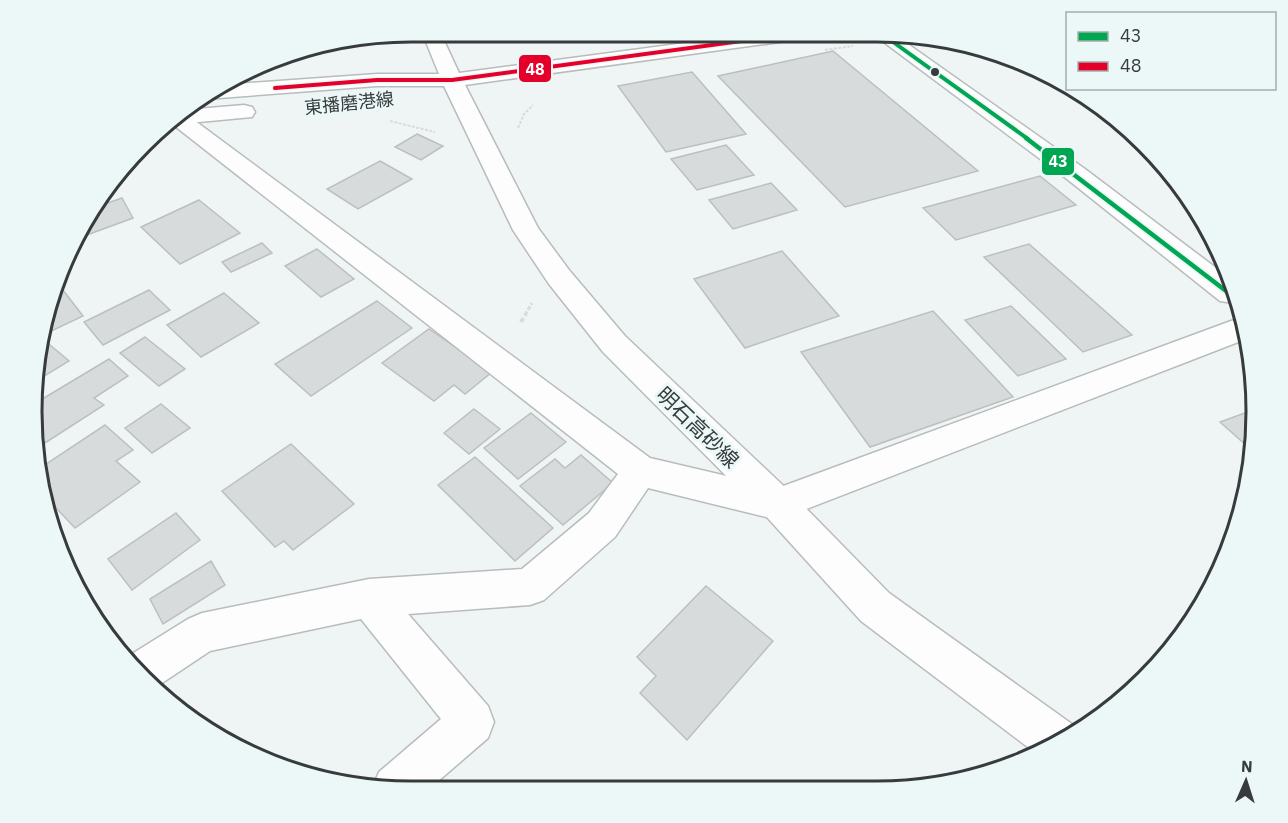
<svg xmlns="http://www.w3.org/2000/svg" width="1288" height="823" viewBox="0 0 1288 823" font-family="'IBM Plex Sans','Noto Sans JP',sans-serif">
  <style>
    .building { fill: #d7dbdc; stroke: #bbbfbf; stroke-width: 1.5 }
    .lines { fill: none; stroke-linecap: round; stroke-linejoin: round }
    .minor-casing { stroke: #b8bcbc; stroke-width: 3 }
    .major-casing { stroke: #b8bcbc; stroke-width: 3 }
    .path-far2 { stroke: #dadbdb; stroke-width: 2; stroke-dasharray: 3 1.5; stroke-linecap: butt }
    .path-far1 { stroke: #dadbdb; stroke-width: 3; stroke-dasharray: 4 2; stroke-linecap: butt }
    .path { stroke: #dadbdb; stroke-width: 4; stroke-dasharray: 4.5 3; stroke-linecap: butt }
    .minor { fill: #fdfdfd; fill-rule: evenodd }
    .major { fill: #fdfdfd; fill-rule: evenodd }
    .bus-1-far1-casing { stroke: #ecf7f7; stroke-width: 7 }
    .bus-1-casing { stroke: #ecf7f7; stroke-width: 8 }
    .bus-2-casing { stroke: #ecf7f7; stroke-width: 7 }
    .bus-1-far1 { stroke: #00a651; stroke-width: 4 }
    .bus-1 { stroke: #00a651; stroke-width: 4.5 }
    .bus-2 { stroke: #e4002b; stroke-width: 4 }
    .bus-dot { fill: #373b3b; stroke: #ecf7f7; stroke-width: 2 }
    .labels { text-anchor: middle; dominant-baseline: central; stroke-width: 6; stroke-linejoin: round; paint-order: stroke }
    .far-street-label { font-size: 18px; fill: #373b3b; stroke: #ecf7f7 }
    .street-label { font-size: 21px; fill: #373b3b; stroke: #ecf7f7 }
    .rim { fill: none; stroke: #373b3b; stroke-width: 3 }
    .line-badge { stroke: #ecf7f7; stroke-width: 2 }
    .badge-label { font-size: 16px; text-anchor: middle; font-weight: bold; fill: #fff }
  </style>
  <rect width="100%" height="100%" fill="#eff4f4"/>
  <path class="building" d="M 833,51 L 978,171 L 845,207 L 718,76 Z
    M 692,72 L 746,134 L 666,152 L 618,86 Z
    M 417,134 L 443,146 L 421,160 L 395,147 Z
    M 726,145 L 754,175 L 697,190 L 671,159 Z
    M 380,161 L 412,179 L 358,209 L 327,189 Z
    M 1040,176 L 1076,205 L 956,240 L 923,208 Z
    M 771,183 L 797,210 L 733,229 L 709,200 Z
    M 122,198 L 133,218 L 84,236 L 82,232 L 96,207 Z
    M 199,200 L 240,233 L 180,264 L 141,227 Z
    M 262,243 L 272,253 L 231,272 L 222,262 Z
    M 1029,244 L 1132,335 L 1083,352 L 984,257 Z
    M 317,249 L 354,279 L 321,297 L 285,266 Z
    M 782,251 L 839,316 L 745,348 L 694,279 Z
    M 56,281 L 83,316 L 43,335 L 52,289 Z
    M 149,290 L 170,310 L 103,345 L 84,322 Z
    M 224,293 L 259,323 L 201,357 L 167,325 Z
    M 377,301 L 412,328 L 311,396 L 275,364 Z
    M 1011,306 L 1066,359 L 1018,376 L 965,320 Z
    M 933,311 L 1013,397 L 870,447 L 801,352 Z
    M 429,329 L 492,372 L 465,394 L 454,385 L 434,401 L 382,363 Z
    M 145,337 L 185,369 L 159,386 L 120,353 Z
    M 44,340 L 69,361 L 33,383 L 41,341 Z
    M 109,359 L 128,376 L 94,398 L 104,405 L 45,443 L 37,434 L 34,404 Z
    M 161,404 L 190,428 L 152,453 L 125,428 Z
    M 474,409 L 500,429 L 469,454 L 444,433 Z
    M 1250,411 L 1248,447 L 1220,422 Z
    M 531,413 L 566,442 L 518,479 L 484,448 Z
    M 105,425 L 133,450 L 116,461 L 140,482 L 75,528 L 43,494 L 40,468 Z
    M 291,444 L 354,504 L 293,550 L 284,541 L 275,547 L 222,491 Z
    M 581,455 L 613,483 L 563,525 L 520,486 L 555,459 L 565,468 Z
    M 475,457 L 553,528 L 515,561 L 438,485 Z
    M 176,513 L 200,540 L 132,590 L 108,559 Z
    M 211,561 L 225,585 L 163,624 L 150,599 Z
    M 706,586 L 773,641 L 687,740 L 640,693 L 656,676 L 637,657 Z"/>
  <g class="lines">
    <defs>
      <path id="minor" d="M 873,34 L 895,35 L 1085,169 L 1224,274 L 1233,303 L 1220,301 L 1067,179 Z
        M 183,112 L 650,458 L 778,488 L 1231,321 L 1239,319 L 1246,339 L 778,520 L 648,488 L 615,537 L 544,600 L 530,605 L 408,614 L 488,706 L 494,722 L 488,738 L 429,789 L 372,788 L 379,772 L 441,719 L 361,619 L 210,651 L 156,687 L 127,657 L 188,619 L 202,613 L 369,579 L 522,569 L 589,513 L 618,474 L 171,123 Z"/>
      <path id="major" d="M 422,32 L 440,32 L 459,73 L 753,34 L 804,34 L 801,38 L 794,40 L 465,85 L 538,228 L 569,270 L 625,336 L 791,493 L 889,593 L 1076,727 L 1077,731 L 1066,741 L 1037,754 L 861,621 L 765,515 L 603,352 L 549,284 L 513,230 L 444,86 L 377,86 L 206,99 L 198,97 L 221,85 L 377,74 L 439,74 Z
        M 244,105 L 252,107 L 255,112 L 252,117 L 178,124 L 172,122 L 185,110 Z"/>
    </defs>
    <use href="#minor" class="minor-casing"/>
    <use href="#major" class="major-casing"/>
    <path class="path-far2" d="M 825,50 L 853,46
      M 390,121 L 435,132
      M 518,128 L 524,114 L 533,105"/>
    <path class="path-far1" d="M 525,315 L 532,303"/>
    <path class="path" d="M 521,322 L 526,314"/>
    <use href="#minor" class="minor"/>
    <use href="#major" class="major"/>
    <defs>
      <path id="bus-1-far1" d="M 882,34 L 1028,139"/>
      <path id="bus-1" d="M 1026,138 L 1230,294"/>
      <path id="bus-2" d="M 275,88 L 377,80 L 452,80 L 794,34"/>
    </defs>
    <use href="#bus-1-far1" class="bus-1-far1-casing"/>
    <use href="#bus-1" class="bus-1-casing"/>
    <use href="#bus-2" class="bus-2-casing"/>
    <use href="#bus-1-far1" class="bus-1-far1"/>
    <use href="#bus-1" class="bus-1"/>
    <use href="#bus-2" class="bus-2"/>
  </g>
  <circle class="bus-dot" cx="935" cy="72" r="5"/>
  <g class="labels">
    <g class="far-street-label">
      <text transform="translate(349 103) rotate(-6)">東播磨港線</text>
    </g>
    <g class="street-label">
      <text transform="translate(698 427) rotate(44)">明石高砂線</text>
    </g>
  </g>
  <path d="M0 0H1288V823H0ZM411 42H877A369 369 0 0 1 1246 411V412A369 369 0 0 1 877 781H411A369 369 0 0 1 42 412V411A369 369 0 0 1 411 42Z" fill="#ecf7f7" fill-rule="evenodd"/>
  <path class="rim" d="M411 42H877A369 369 0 0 1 1246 411V412A369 369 0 0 1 877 781H411A369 369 0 0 1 42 412V411A369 369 0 0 1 411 42Z"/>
  <g class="line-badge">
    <rect x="518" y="54" width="34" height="29" rx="6" fill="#e4002b"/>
    <rect x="1041" y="147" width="34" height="29" rx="6" fill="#00a651"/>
  </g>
  <g class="badge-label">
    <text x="535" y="75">48</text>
    <text x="1058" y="167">43</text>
  </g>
  <rect x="1066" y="12" width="210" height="78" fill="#ecf7f7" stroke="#a4acac" stroke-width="1.5"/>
  <rect x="1078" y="32" width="30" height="9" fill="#00a651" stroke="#a4acac" stroke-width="1.5"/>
  <text x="1120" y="42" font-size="18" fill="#373b3b">43</text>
  <rect x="1078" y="62" width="30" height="9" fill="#e4002b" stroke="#a4acac" stroke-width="1.5"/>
  <text x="1120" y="72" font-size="18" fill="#373b3b">48</text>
  <g transform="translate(1246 781) rotate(3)" stroke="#ecf7f7" stroke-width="4.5" paint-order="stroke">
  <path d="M0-4.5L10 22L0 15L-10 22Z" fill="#373b3b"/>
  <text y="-9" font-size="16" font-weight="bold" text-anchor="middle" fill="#373b3b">N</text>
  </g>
</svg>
